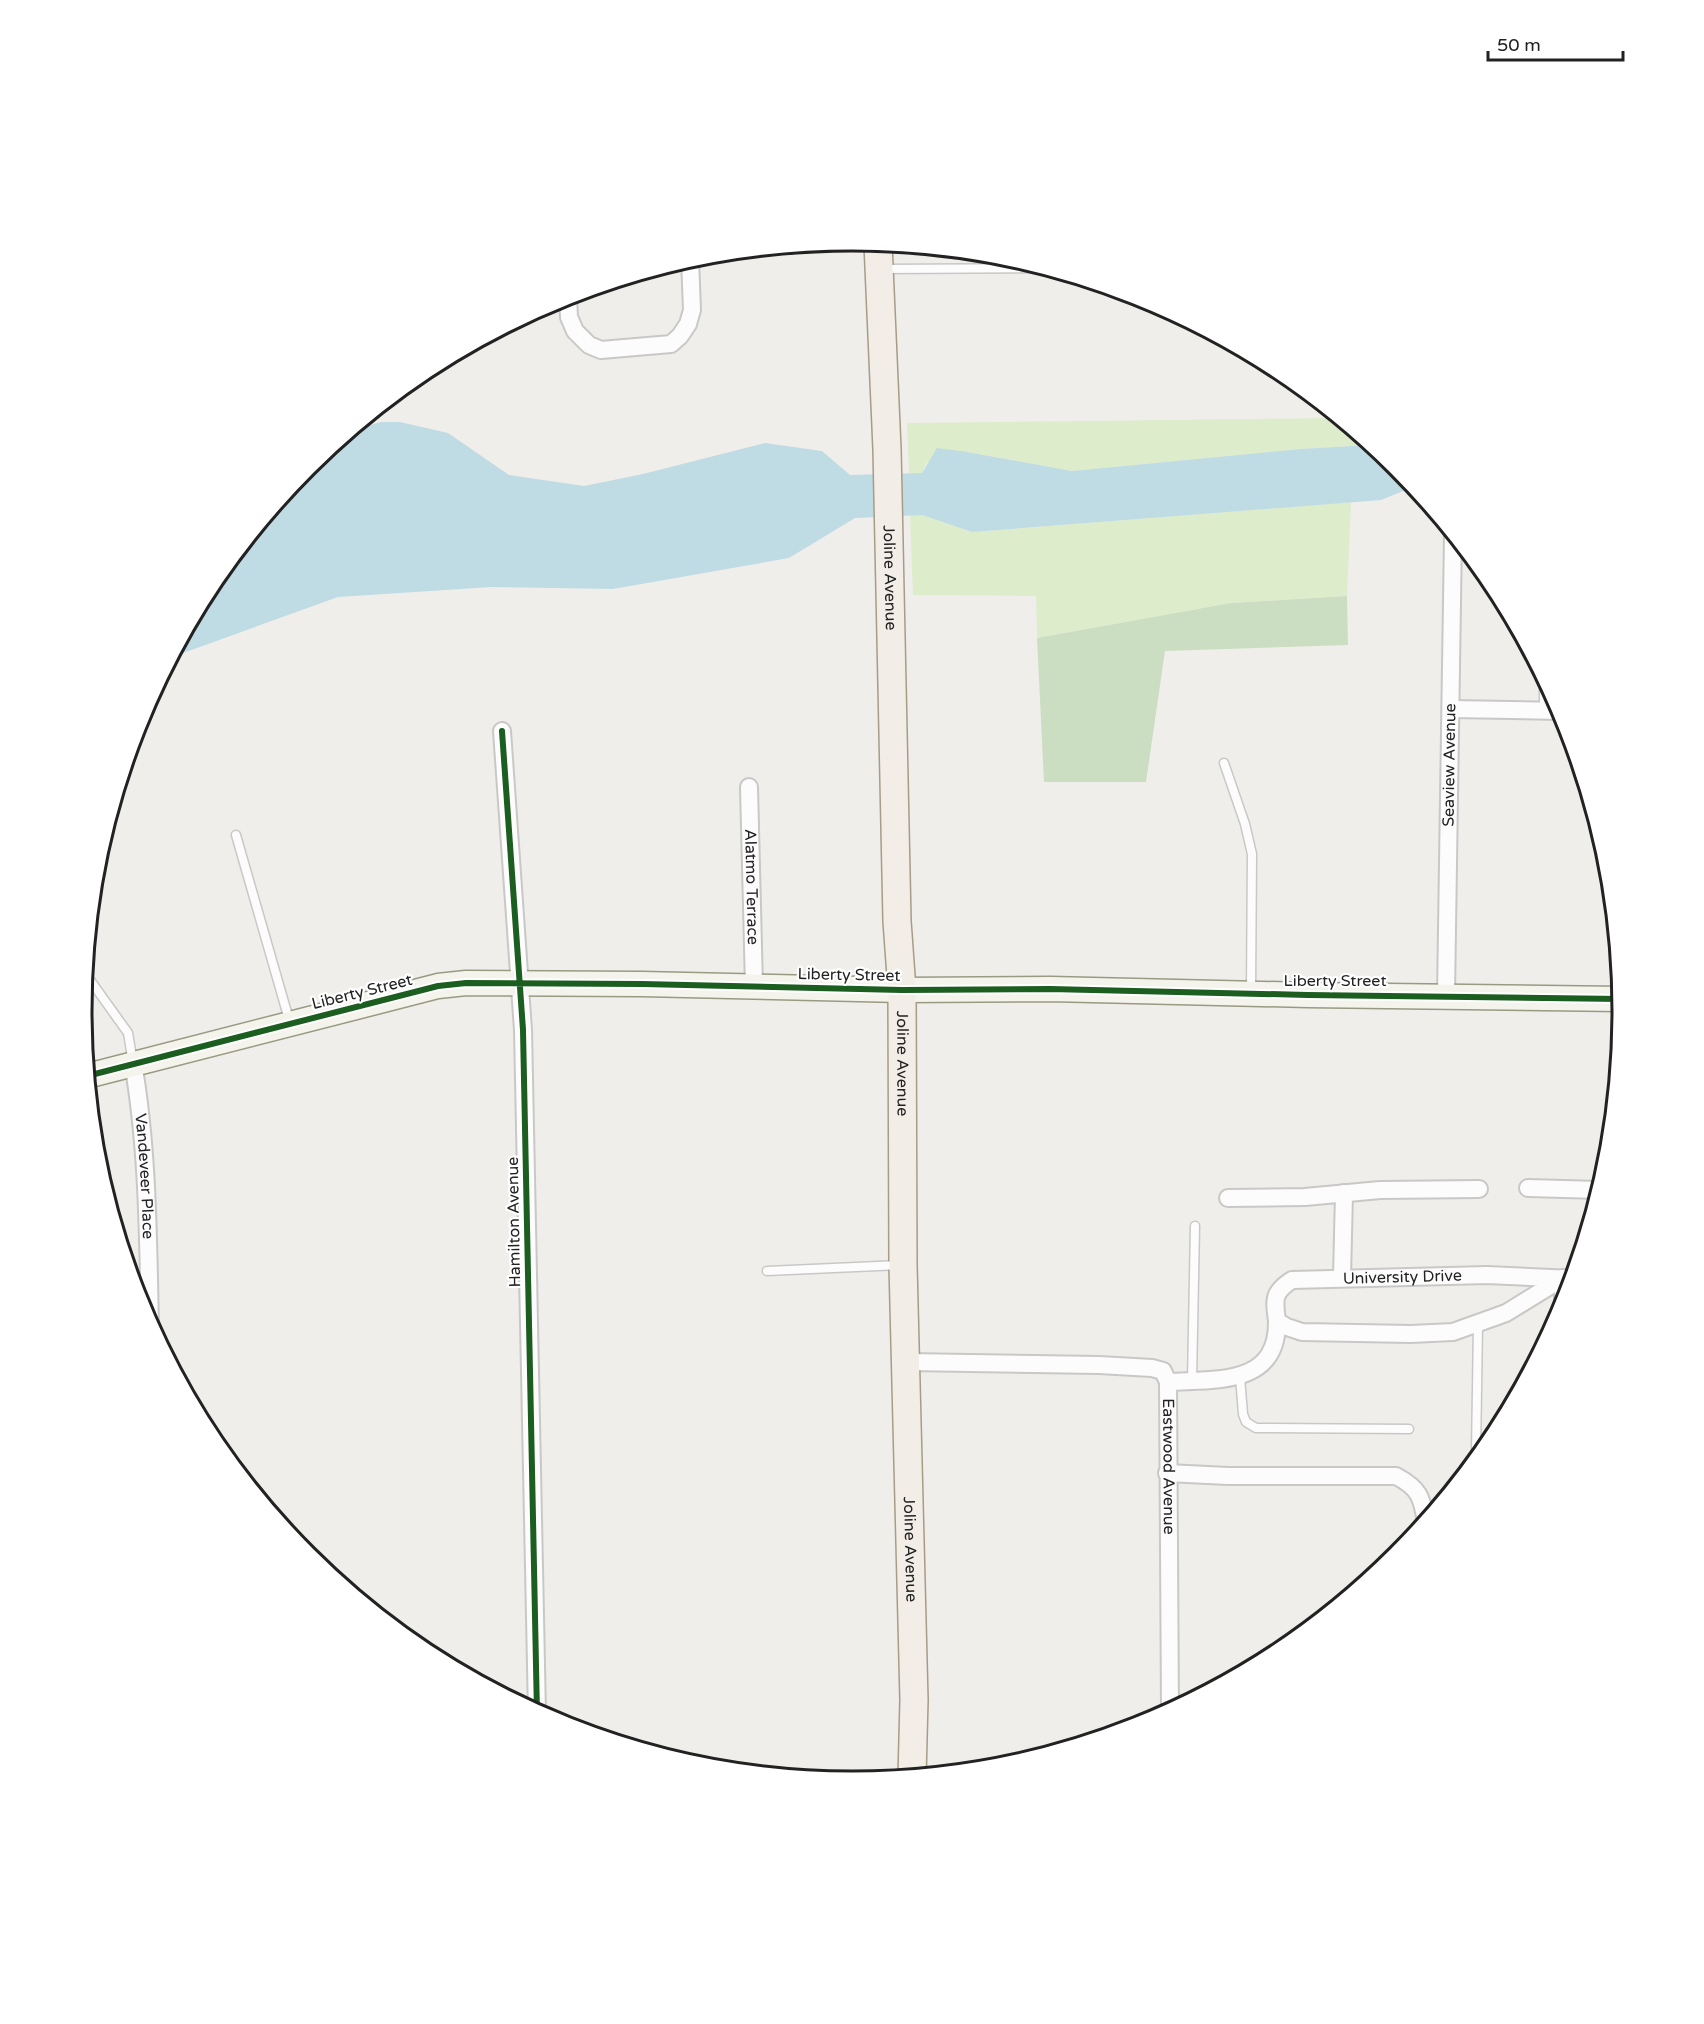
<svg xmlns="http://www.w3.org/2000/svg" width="1704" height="2024" viewBox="0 0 1704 2024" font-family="'Varela Round',sans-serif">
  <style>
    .grass { fill: #ddeccb }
    .forest { fill: #cbdec1 }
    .water { fill: #bfdbe3 }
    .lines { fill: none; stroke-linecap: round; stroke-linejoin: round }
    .lane-casing { stroke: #c9c8c7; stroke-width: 11 }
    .street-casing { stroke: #c9c8c7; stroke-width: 20 }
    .secondary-casing { stroke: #999a82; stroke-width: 27 }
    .primary-casing { stroke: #a79c86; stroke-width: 30 }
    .lane { stroke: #fdfcfc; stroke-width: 8 }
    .street { stroke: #fdfcfc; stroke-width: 16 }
    .secondary { stroke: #f4f4ed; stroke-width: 24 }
    .primary { stroke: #f3ede7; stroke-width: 27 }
    .cycleway-casing { stroke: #fff; stroke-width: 10 }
    .cycleway { stroke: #1b5e20; stroke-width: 6 }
    .labels { text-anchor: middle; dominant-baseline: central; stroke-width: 4.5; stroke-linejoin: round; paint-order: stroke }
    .street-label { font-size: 16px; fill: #222; stroke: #fff }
    .rim { fill: none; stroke: #222; stroke-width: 3 }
  </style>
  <rect width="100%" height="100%" fill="#f0eeeb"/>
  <path class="grass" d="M 1338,418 L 1370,445 L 1300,449 L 1072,471 L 967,452 L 926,463 L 922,473 L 909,473 L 907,423 Z
    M 1351,502 L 1347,596 L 1231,603 L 1037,638 L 1036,596 L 913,595 L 910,515 L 922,515 L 972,532 Z"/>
  <path class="forest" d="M 1347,596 L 1348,645 L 1165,651 L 1146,782 L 1044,782 L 1037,638 L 1231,603 Z"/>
  <path class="water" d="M 381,422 L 400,422 L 448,433 L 509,475 L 584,486 L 643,474 L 765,443 L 822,451 L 850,475 L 922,473 L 937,448 L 967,452 L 1072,471 L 1300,449 L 1370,445 L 1397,467 L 1413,487 L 1381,500 L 972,532 L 922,515 L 855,518 L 789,558 L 613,589 L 492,587 L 338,597 L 172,657 L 211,583 L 307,467 L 352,430 Z"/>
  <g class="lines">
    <defs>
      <path id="lane" d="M 883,269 L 1044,268
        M 1544,678 L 1544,711
        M 1224,763 L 1245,824 L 1252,854 L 1251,991
        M 236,835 L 290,1023
        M 85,973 L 128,1033 L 133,1063
        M 767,1271 L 900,1265
        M 1478,1324 L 1476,1453 L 1480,1457
        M 1240,1377 L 1243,1414 L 1246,1422 L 1256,1428 L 1409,1429
        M 1192,1381 L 1195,1226"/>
      <g id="street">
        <path d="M 568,296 L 569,317 L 575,331 L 589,345 L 601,350 L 671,344 L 680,336 L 688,324 L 692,310 L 690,259"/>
        <path d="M 1451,709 L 1561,711"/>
        <path d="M 502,731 L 523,1030 L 537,1714"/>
        <path id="s1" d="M 749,787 L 754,987"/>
        <path id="s2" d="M 1446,995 L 1453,535"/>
        <path id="s3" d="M 133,1063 C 148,1149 148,1239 150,1326"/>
        <path d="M 1528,1188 L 1600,1190"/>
        <path d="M 1228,1198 L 1305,1197 L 1380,1190 L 1479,1189"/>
        <path d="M 1342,1278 L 1344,1193"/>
        <path id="s4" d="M 1563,1278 L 1506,1313 L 1453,1332 L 1411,1334 L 1302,1332 L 1287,1327 L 1277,1321 C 1274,1299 1273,1292 1292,1280 L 1487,1275 L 1573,1279"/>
        <path d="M 1563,1278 L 1563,1310"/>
        <path id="s5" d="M 906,1362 L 1099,1365 L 1152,1368 L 1163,1371 L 1168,1382 L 1170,1712"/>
        <path d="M 1168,1382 C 1214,1379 1278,1387 1277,1321"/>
        <path d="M 1167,1473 L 1228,1476 L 1396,1476 C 1419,1488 1422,1497 1426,1522"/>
      </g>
      <path id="secondary" d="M 87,1076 L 438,986 L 466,983 L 642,984 L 902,990 L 1050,989 L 1308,995 L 1622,999"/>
      <g id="primary">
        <path id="s6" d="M 878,244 L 887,449 L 897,921 L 902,990 L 903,1265 L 914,1700 L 912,1777"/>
      </g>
    </defs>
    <use href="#lane" class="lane-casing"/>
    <use href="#street" class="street-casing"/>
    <use href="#secondary" class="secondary-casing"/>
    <use href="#primary" class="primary-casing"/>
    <use href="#lane" class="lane"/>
    <use href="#street" class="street"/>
    <use href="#secondary" class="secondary"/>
    <use href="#primary" class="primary"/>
    <defs>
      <path id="cycleway" d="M 502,731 L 523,1030 L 537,1714
        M 87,1076 L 438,986 L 466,983 L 642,984 L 902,990 L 1050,989 L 1308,995 L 1622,999"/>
    </defs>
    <use href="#cycleway" class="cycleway-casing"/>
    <use href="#cycleway" class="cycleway"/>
  </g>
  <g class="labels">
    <g class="street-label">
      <text stroke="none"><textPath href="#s6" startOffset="334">Joline Avenue</textPath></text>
      <text stroke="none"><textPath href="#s2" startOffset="230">Seaview Avenue</textPath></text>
      <text stroke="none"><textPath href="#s1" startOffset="100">Alatmo Terrace</textPath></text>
      <text transform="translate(849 975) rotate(1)">Liberty Street</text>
      <text x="1335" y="981">Liberty Street</text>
      <text transform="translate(362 992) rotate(-14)">Liberty Street</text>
      <text stroke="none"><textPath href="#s6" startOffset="820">Joline Avenue</textPath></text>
      <text stroke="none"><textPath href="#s3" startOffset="114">Vandeveer Place</textPath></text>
      <text transform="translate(514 1222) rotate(-91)">Hamilton Avenue</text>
      <text stroke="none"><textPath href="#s4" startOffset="460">University Drive</textPath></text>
      <text stroke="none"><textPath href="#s5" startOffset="354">Eastwood Avenue</textPath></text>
      <text stroke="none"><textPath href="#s6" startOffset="1306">Joline Avenue</textPath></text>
    </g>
  </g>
  <path d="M0 0H1704V2024H0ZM92 1011a760 760 0 1 1 1520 0a760 760 0 1 1-1520 0Z" fill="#fff" fill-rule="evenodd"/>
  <path class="rim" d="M92 1011a760 760 0 1 1 1520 0a760 760 0 1 1-1520 0Z"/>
  <path d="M1488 51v9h135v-9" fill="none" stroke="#222222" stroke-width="3"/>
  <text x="1497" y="51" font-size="18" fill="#222222" stroke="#ffffff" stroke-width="4.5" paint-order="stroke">50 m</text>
</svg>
